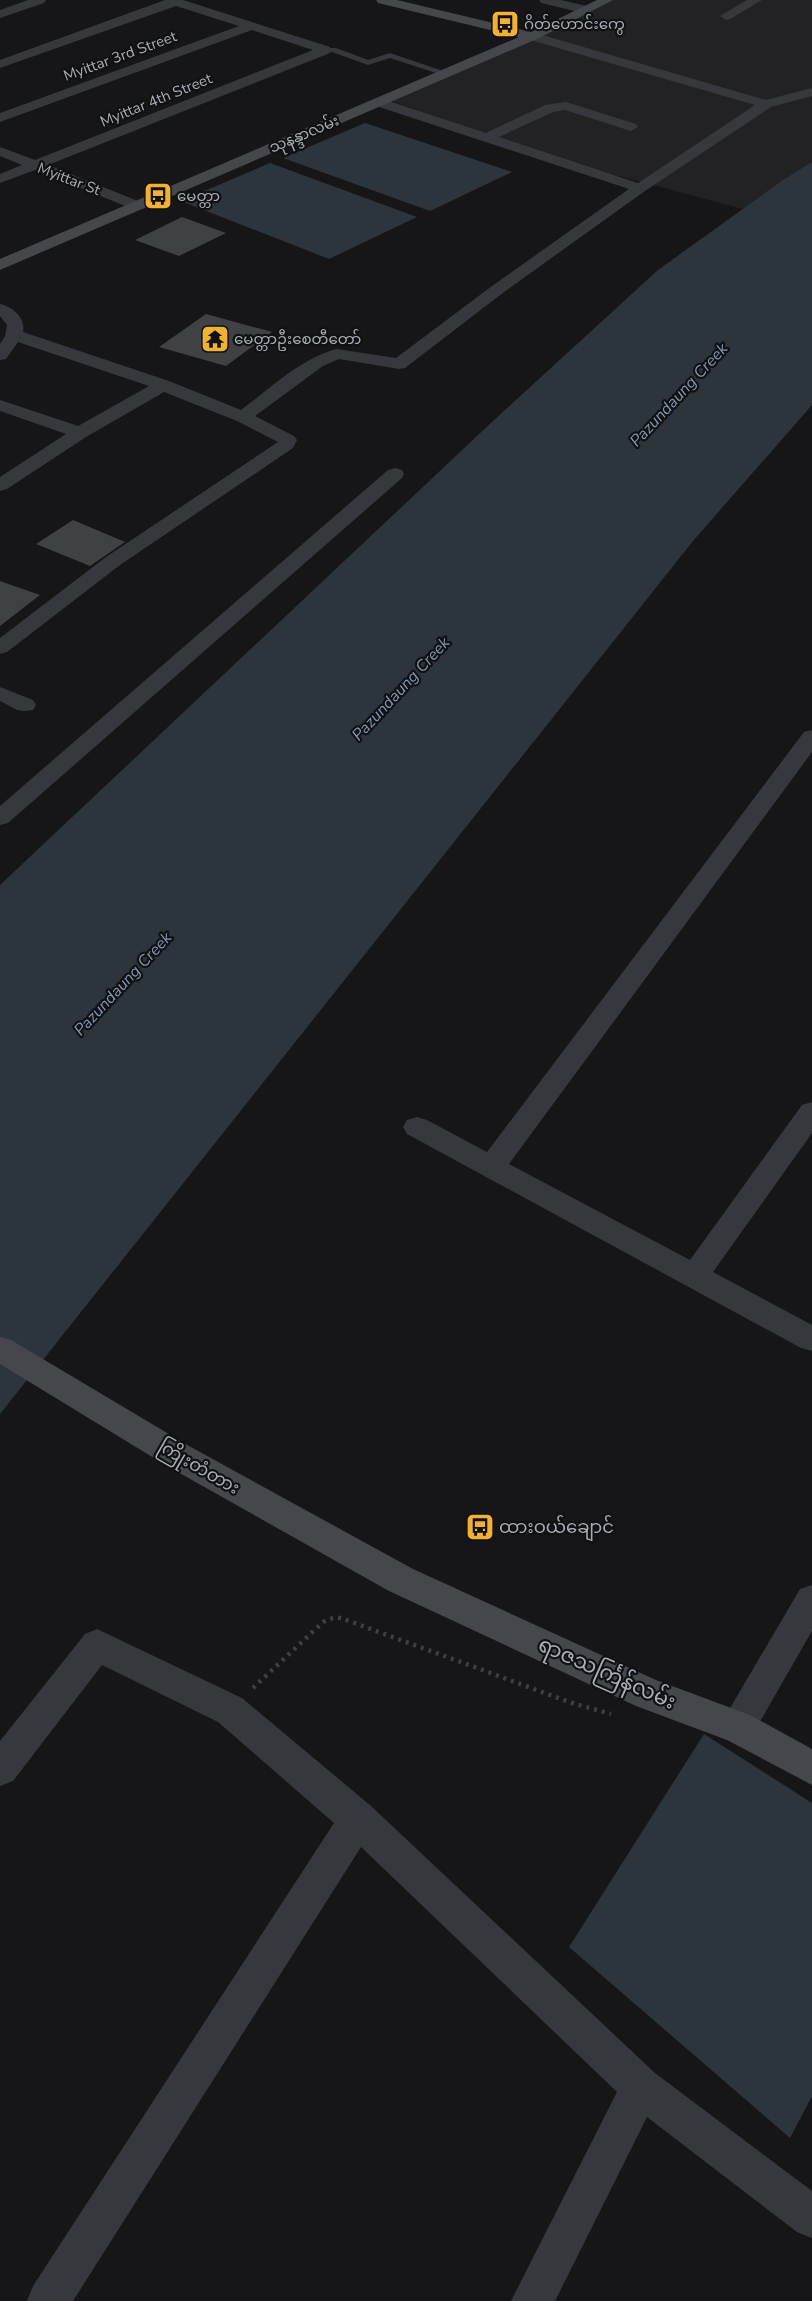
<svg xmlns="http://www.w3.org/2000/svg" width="812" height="2301" viewBox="0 0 812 2301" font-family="'Nunito Sans','Noto Sans Myanmar',sans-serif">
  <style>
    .built { fill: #222225 }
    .water { fill: #2c353c }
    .building { fill: #404145 }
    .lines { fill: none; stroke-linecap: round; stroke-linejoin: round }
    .path { stroke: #3d3f44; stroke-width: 4.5; stroke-dasharray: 3 5; stroke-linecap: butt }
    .lane { fill: #37383d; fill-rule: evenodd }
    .street { fill: #37383d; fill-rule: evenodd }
    .secondary { fill: #45474d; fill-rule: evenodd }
    .labels { text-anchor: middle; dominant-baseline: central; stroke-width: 4.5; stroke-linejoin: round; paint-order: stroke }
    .far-poi-label { font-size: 15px; fill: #a8adb8; stroke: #111113; text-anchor: start }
    .far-street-label { font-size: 15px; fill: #a8adb8; stroke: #111113 }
    .far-water-label { font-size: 16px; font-style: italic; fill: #7f9bb3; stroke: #111113 }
    .street-label { font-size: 18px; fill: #a8adb8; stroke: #111113 }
    .poi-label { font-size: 18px; fill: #a8adb8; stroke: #111113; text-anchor: start }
    .near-street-label { font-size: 21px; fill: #a8adb8; stroke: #111113 }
  </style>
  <rect width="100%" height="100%" fill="#161618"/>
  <path class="built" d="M 612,0 L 812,0 L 812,162 L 743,209 L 544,156 L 387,99 Z"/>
  <path class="water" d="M 365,123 L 512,172 L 430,211 L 283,158 Z
    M 812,162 L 812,405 L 693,541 L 0,1414 L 0,885 L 493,421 L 658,270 L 783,180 Z
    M 270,163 L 417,217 L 329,259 L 181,201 Z
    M 704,1734 L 812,1803 L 812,2096 L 790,2138 L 569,1947 Z"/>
  <path class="building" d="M 182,217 L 226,233 L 179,256 L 135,240 Z
    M 206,314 L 272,332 L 226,366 L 159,347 Z
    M 73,520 L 125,542 L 90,566 L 36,544 Z
    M 0,581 L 40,595 L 0,626 Z"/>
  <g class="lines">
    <path class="path" d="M 253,1688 L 323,1622 L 333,1618 L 341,1618 L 572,1703 L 611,1714"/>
    <path class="lane" d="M 322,48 L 336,48 L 368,60 L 390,53 L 449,73 L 442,75 L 390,58 L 368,65 L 332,52 L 322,52 Z"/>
    <path class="street" d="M 28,0 L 46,0 L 44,3 L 0,18 L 0,10 Z
      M 165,0 L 183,0 L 330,47 L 331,50 L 330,53 L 48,165 L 143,203 L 146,206 L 143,209 L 133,209 L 35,170 L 0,183 L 0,174 L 22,165 L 0,156 L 0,147 L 35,160 L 313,50 L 252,30 L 0,122 L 0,113 L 239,26 L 176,6 L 0,68 L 0,60 Z
      M 539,0 L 561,0 L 591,7 L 593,10 L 587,14 L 541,3 Z
      M 747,0 L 762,0 L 730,19 L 726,20 L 720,16 Z
      M 532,32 L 766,100 L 812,88 L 812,96 L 771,107 L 645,191 L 504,292 L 405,368 L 399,369 L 339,359 L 323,366 L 255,416 L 294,436 L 297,440 L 293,448 L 120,565 L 7,652 L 0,654 L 0,638 L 106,557 L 278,442 L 237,421 L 164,392 L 86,437 L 7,489 L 0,491 L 0,477 L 66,434 L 0,411 L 0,400 L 78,426 L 149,386 L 18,342 L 6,359 L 0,360 L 0,344 L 5,336 L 7,325 L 0,316 L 0,304 C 13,307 26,318 23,332 L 169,381 L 241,410 C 271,388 301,358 337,349 L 396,358 L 492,286 L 629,189 L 373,105 L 371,102 L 373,99 L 383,99 L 486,133 L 545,105 L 566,102 L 636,124 L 638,127 L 631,131 L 565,110 L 553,112 L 499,137 L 638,183 L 755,105 L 527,39 L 526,36 Z
      M 395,468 L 402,470 L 404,474 L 402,478 L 8,823 L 0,825 L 0,806 L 388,470 Z
      M 0,687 L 33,700 L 36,705 L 33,710 L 25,711 L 17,710 L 0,701 Z
      M 812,730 L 812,752 L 509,1164 L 690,1260 L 802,1105 L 812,1102 L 812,1133 L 713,1272 L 812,1325 L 812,1351 L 801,1348 L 407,1134 L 403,1127 L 407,1120 L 417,1117 L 427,1120 L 487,1152 L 804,732 Z
      M 812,1585 L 812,1631 L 750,1739 L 738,1744 L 726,1739 L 720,1727 L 726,1715 L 800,1589 Z
      M 97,1629 L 242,1698 L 371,1806 L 655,2073 L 812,2191 L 812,2238 L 797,2232 L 647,2117 L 555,2301 L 511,2301 L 617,2092 L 361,1847 L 73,2301 L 27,2301 L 33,2286 L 334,1823 L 218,1722 L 102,1665 L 13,1781 L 0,1786 L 0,1741 L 85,1634 Z"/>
    <path class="secondary" d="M 376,0 L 397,0 L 531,32 L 597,0 L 613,0 L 537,39 L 0,270 L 0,259 L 519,37 L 378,3 Z
      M 0,1337 L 11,1340 L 189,1446 L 413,1569 L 656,1680 L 750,1715 L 812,1749 L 812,1785 L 727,1740 L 636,1706 L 389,1591 L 167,1466 L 0,1364 Z"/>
  </g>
  <defs>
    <symbol id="bus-square" viewBox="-11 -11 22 22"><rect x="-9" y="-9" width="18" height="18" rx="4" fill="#f2b134" stroke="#111113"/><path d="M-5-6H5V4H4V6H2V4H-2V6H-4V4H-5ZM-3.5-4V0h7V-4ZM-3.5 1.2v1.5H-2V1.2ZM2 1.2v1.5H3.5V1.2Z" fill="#111"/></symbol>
    <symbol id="temple-square" viewBox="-11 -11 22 22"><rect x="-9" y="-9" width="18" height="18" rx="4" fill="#f2b134" stroke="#111113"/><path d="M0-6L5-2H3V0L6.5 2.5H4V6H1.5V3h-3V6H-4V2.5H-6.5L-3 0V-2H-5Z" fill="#111"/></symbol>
  </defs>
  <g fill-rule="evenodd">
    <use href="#bus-square" x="489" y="8" width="32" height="32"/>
    <use href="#bus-square" x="142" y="180" width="32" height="32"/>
    <use href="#temple-square" x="199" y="323" width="32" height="32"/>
    <use href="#bus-square" x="464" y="1511" width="32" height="32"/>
  </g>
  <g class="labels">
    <g class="far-poi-label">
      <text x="524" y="24">ဂိတ်ဟောင်းကွေ</text>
      <text x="177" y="196">မေတ္တာ</text>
      <text x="234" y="339">မေတ္တာဦးစေတီတော်</text>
    </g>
    <g class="far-street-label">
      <text transform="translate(120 56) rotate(-20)">Myittar 3rd Street</text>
      <text transform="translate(156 100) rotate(-22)">Myittar 4th Street</text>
      <text transform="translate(304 134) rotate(-23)">သုနန္ဒာလမ်း</text>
      <text transform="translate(69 179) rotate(21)">Myittar St</text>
    </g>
    <g class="far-water-label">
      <text transform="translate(679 395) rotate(-47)">Pazundaung Creek</text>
      <text transform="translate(401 689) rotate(-47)">Pazundaung Creek</text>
      <text transform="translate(123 984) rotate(-47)">Pazundaung Creek</text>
    </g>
    <g class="street-label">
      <text transform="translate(199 1467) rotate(30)">ကြိုးတံတား</text>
    </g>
    <g class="poi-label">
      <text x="499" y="1527">ထားဝယ်ချောင်</text>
    </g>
    <g class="near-street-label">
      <text transform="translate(607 1673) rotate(24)">ရာဇသင်္ကြန်လမ်း</text>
    </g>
  </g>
</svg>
